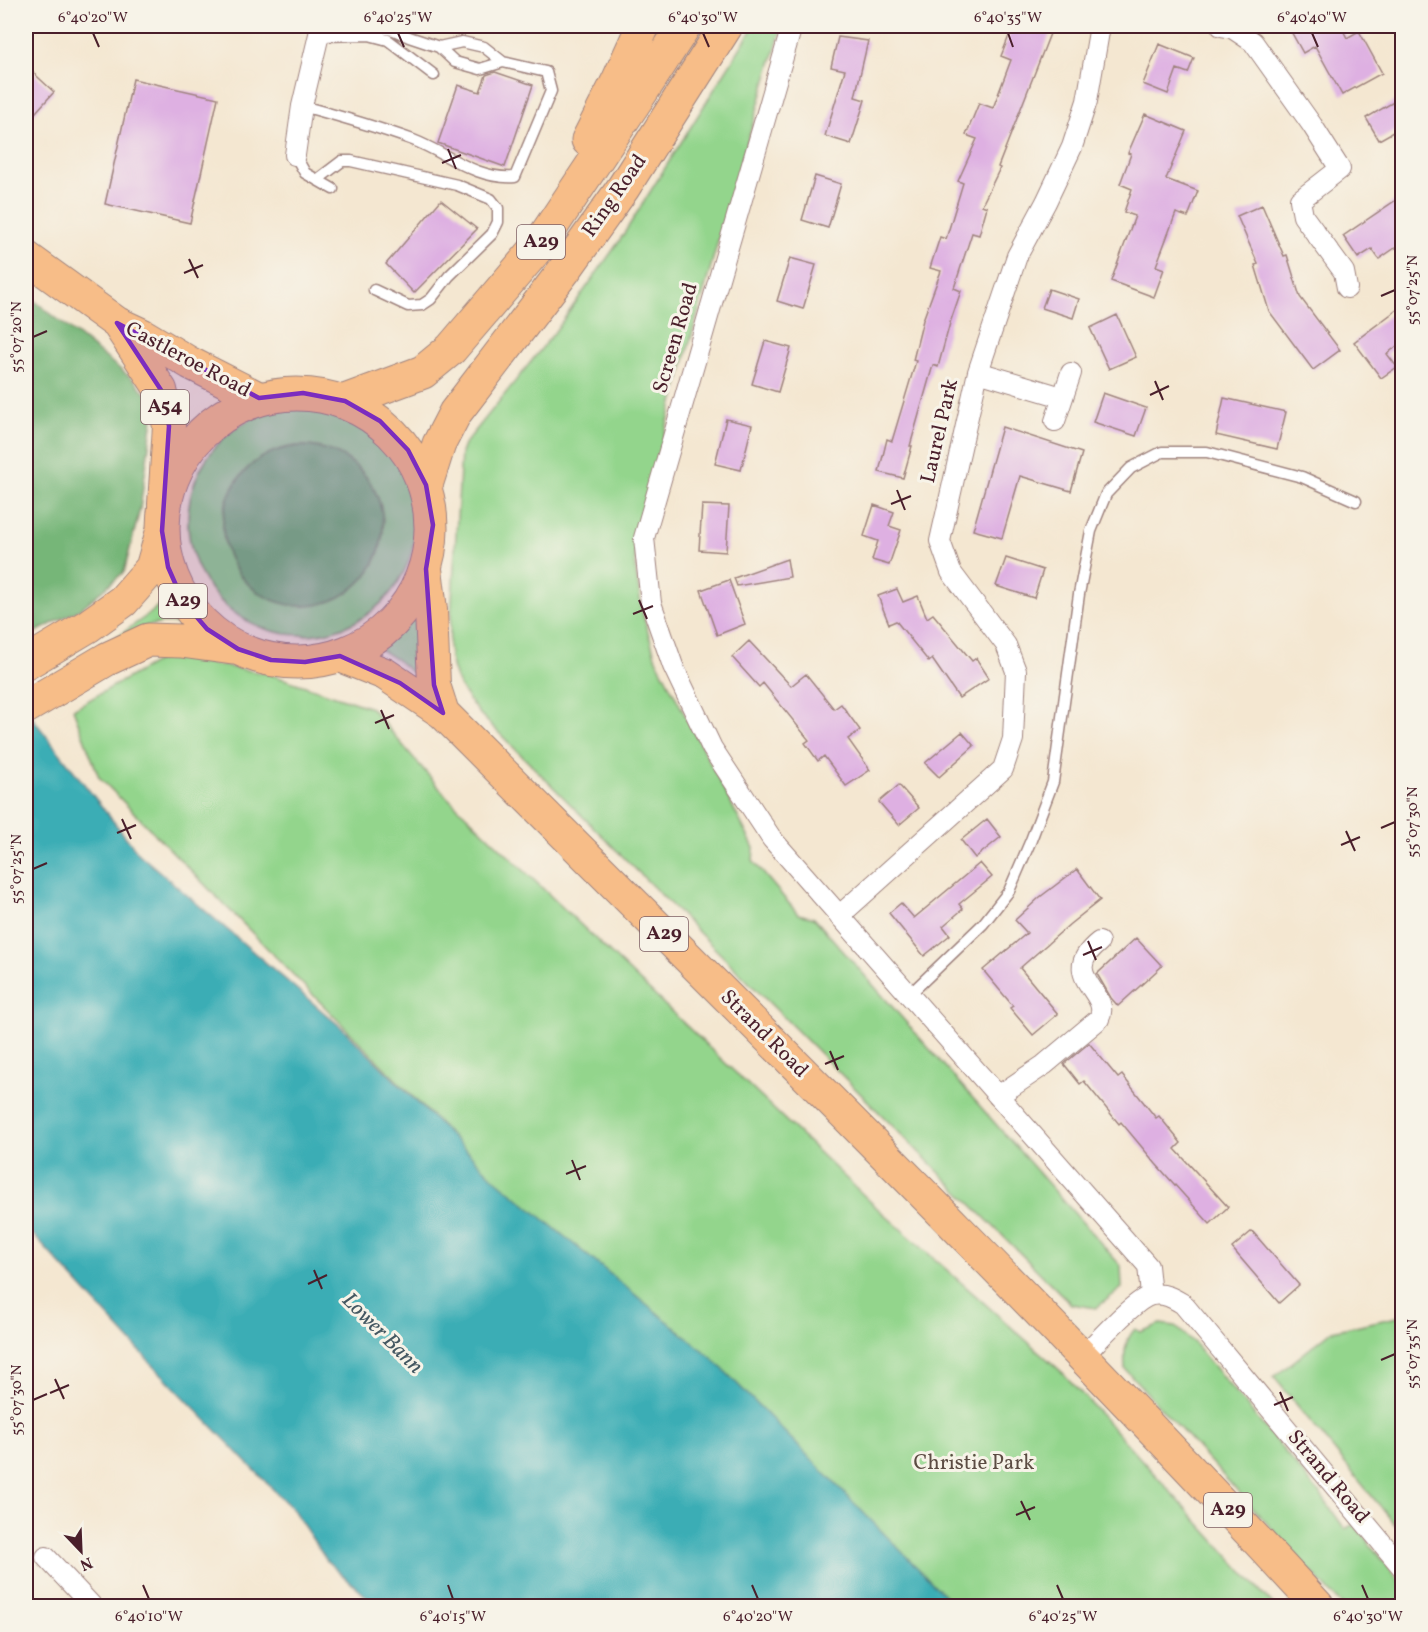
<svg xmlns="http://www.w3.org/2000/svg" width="1428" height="1632" viewBox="0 0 1428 1632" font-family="Vollkorn,serif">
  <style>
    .green { fill: #93d58c; stroke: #6e7a5c; stroke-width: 1.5 }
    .forest { fill: #76b678; stroke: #606a52; stroke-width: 1.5 }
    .water { fill: #3badb5; stroke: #426670; stroke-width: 1.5 }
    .building { fill: #deb0e2 }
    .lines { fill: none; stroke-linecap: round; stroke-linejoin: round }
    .lane-casing { stroke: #9f837e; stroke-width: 13 }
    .street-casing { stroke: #9f837e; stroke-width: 22 }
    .primary-casing { stroke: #9f837e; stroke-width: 34 }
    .highway-casing { stroke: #9f837e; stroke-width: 35 }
    .lane { stroke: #fff; stroke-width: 10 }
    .street { stroke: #fff; stroke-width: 20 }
    .primary { stroke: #f7bd88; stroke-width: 32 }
    .highway { stroke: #f7bd88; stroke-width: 33 }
    .marked { fill: #7b2cbf; fill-opacity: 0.2; stroke: #7b2cbf; stroke-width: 4.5; stroke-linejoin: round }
    .ticks { fill: none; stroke: #4a1f2b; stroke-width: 2 }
    .labels { text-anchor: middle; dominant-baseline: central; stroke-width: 6; stroke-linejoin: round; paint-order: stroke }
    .shield { fill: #f7f3e8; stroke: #7e5f64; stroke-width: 1.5 }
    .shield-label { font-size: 20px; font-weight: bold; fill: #4a1f2b }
    .street-label { font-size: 21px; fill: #4a1f2b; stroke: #f7f3e8 }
    .park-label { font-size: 21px; fill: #5c4c43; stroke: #f7f3e8 }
    .water-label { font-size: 22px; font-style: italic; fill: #445862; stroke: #f7f3e8 }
    .neatline { fill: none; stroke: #4a1f2b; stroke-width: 2 }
    .ticks-label { font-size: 15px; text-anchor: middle; fill: #4a1f2b }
  </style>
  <rect width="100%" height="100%" fill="#f7f3e8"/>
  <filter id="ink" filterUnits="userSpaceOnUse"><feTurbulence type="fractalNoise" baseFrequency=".0167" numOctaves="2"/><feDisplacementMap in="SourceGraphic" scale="12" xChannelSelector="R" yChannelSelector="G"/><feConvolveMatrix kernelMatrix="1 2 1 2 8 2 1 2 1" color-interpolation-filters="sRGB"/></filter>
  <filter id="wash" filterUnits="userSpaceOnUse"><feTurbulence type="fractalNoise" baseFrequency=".008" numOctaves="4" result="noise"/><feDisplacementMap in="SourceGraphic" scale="24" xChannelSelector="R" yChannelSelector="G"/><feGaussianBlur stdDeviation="1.35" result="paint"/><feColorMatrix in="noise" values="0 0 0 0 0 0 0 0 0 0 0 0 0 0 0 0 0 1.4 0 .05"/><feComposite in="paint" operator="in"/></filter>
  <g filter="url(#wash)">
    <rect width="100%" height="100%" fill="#f4e7d1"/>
    <path class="green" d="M 754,26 L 779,26 L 780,34 L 726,212 L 635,540 L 635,567 L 643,615 L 656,659 L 754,848 L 753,861 L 798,914 L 814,918 L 1121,1266 L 1122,1288 L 1096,1308 L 1071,1304 L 480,714 C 461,691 452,678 449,648 L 461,453 L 464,445 L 554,333 L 618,243 Z
      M188 521a114 114 0 1 1 228 0a114 114 0 1 1-228 0Z
      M 170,592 L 192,624 L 163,623 L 142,627 L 81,662 L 152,612 Z
      M 411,616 L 418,619 L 422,681 L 397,660 L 378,648 L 392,636 Z
      M 166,656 L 269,674 L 371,708 L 447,797 L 876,1207 L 1063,1373 L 1274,1606 L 857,1606 L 702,1483 L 157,877 L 486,1171 L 99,777 L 73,709 Z
      M 1402,1316 L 1402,1533 L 1274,1377 L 1332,1331 Z
      M 1160,1324 L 1175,1326 L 1194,1343 L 1320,1494 L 1345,1529 L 1354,1524 L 1402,1585 L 1402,1606 L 1343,1606 L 1125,1369 C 1124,1353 1124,1341 1135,1329 L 1141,1332 Z"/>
    <path class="forest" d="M 26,294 L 135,381 L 155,404 L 140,509 L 124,572 L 79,610 L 26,637 Z
      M223 526a80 80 0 1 1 160 0a80 80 0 1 1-160 0Z"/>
    <path class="water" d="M 26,710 L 139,854 L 342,1028 L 496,1180 L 712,1358 L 955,1606 L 377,1606 L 327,1561 L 294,1511 L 150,1362 L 26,1227 Z"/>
    <g id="blocks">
      <path class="building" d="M 1013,26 L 1053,26 L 998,167 L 1000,168 L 982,205 L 987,207 L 979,235 L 972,233 L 954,288 L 961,291 L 950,323 L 938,367 L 933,365 L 910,446 L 912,446 L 903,478 L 879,472 L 887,439 L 892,441 L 916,361 L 913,360 L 923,320 L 941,271 L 930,268 L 940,237 L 946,239 L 963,183 L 958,181 L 977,139 L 966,135 L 979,103 L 993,108 L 1011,60 L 1001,56 Z
        M 1288,26 L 1341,26 L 1347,38 L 1359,31 L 1382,73 L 1342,95 L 1315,46 L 1303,53 Z
        M 838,37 L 868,41 L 855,97 L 865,100 L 851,144 L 825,136 L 845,70 L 831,67 Z
        M 1159,44 L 1194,58 L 1188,73 L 1177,69 L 1168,94 L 1143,84 Z
        M 26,66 L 54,92 L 26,123 Z
        M 495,72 L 533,85 L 505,167 L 438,143 L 458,85 L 480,92 L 486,75 Z
        M 133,79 L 218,98 L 190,223 L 105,204 Z
        M 1402,97 L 1402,127 L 1379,140 L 1366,118 Z
        M 1145,114 L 1186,131 L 1166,179 L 1198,191 L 1188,217 L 1176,213 L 1156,266 L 1164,269 L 1154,297 L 1111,281 L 1135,216 L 1124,212 L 1132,189 L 1120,184 L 1131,154 L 1128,153 Z
        M 815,176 L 841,184 L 828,228 L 802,220 Z
        M 1402,196 L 1402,248 L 1395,248 L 1379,259 L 1372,249 L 1358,258 L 1343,236 Z
        M 441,200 L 477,229 L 414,293 L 386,264 Z
        M 1262,205 L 1284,256 L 1287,255 L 1300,297 L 1340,350 L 1313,370 L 1269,311 L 1255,265 L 1258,264 L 1237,216 Z
        M 790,258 L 816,265 L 803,309 L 777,301 Z
        M 1049,289 L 1079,299 L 1073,318 L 1042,308 Z
        M 1402,306 L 1402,342 L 1387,354 L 1397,367 L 1381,378 L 1354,342 Z
        M 1117,315 L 1136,357 L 1109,369 L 1090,328 Z
        M 765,341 L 791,348 L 778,392 L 752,384 Z
        M 1103,393 L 1146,408 L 1136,436 L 1093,422 Z
        M 1224,398 L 1286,412 L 1277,449 L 1216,435 Z
        M 726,419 L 752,425 L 741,470 L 715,464 Z
        M 1002,427 L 1082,453 L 1071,491 L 1020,476 L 1002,538 L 973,530 Z
        M 702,505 L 729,506 L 726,552 L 699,550 Z
        M 874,505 L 894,512 L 889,526 L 901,530 L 889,565 L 872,560 L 878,541 L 864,536 Z
        M 1006,558 L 1043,570 L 1034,598 L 996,586 Z
        M 787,559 L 790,577 L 737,586 L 734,578 Z
        M 729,580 L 745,624 L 717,635 L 701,590 Z
        M 897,589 L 903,602 L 918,596 L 927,618 L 933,614 L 972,661 L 976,658 L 989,678 L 959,698 L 932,659 L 929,662 L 896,621 L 889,624 L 878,596 Z
        M 749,641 L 791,686 L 806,674 L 834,709 L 841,704 L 860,730 L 848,739 L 870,770 L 846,786 L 824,756 L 818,761 L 805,743 L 809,740 L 763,683 L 759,687 L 732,657 Z
        M 962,732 L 974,746 L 939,777 L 925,763 Z
        M 899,785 L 919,808 L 899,825 L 879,802 Z
        M 987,819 L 1001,837 L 975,858 L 961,840 Z
        M 980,863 L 992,877 L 959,904 L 963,909 L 943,926 L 950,935 L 924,956 L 889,913 L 901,903 L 914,918 Z
        M 1077,869 L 1100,900 L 1070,924 L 1020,968 L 1058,1014 L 1033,1035 L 1010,1008 L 1013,1006 L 983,970 L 1027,933 L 1015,920 L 1040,897 Z
        M 1136,938 L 1162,966 L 1118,1006 L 1111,998 L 1097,974 Z
        M 1089,1043 L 1118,1078 L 1122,1075 L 1156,1118 L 1159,1116 L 1181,1143 L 1175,1149 L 1228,1207 L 1210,1224 L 1156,1164 L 1121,1122 L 1119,1124 L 1084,1081 L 1080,1084 L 1064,1064 Z
        M 1252,1231 L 1299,1285 L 1279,1303 L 1232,1248 Z"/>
    </g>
  </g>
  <g filter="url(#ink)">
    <use href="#blocks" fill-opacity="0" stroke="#9f837e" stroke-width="1.5"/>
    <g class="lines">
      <defs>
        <path id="lane" d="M 365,26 L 394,30 L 409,37 L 439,47 L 455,62 L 480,69 L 503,62
          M 318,36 L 369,35 L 388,40 L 434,75
          M 302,106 C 339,116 377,127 413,140 C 447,153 476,180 515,177 L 551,91 L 546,72 L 503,62 L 484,47 L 462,42 L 439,47
          M 295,155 L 305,173 L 333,189
          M 317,180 L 342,161 L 351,161 L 457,185 L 491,199 L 498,208 L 498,222 L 492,234 L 449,276 L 431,299 L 422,305 L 408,306 L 374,290
          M 909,995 L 983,924 L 1009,891 L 1031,840 L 1053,782 L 1079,594 L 1091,531 L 1106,494 L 1131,468 L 1162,452 L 1207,452 L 1302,477 L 1356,501"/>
        <path id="street" d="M 792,26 L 644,538 L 651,603 L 673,666 L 712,748 L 772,839 L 1148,1266 L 1151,1295
          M 1221,26 L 1232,28 L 1253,42 L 1312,125 L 1340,169 L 1300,200 L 1303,216 L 1344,272 L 1347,288
          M 295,155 L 302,106 L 321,26
          M 978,372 L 1062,397
          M 1055,421 L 1071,373
          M 839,916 L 1003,769 L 1013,739 L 1016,671 L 1006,645 L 951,572 L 940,541 L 978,372 L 1017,256 L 1046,202 L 1072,147 L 1087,101 L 1100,26
          M 998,1096 L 1044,1065 L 1099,1019 C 1113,992 1056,976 1099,942
          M 1082,1357 C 1095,1344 1136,1298 1152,1295 C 1165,1293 1173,1298 1183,1304 L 1402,1567
          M 46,1557 L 92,1606"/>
        <path id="primary" d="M 26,257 L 117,323 L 143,335 L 190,363 L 259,398
          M 118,324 L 161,390 L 169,426 L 164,504
          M 426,569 L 431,610 L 434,685 L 443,713
          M 340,656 L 385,674 L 443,713 C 738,1008 1036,1300 1318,1606"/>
        <path id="highway" d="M 588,140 L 618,81 L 643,26
          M163 528a134 134 0 1 1 268 0a134 134 0 1 1-268 0Z
          M 345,401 L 423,372 L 451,349 L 537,248 L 652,76 L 684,26
          M 426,485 L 439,444 L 455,413 L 566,268 L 623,188 L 726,26
          M 26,663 L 88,626 L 123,601 L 152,568 L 162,533
          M 26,707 L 107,659 L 148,640 L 181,641 L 233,648"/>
      </defs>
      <use href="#lane" class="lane-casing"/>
      <use href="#street" class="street-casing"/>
      <use href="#primary" class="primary-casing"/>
      <use href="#highway" class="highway-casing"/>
      <use href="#lane" class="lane"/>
      <use href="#street" class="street"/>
      <use href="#primary" class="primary"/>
      <use href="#highway" class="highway"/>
    </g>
  </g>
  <path class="marked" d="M 117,323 L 259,398 L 303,393 L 345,401 L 380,421 L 408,450 L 426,485 L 433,525 L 426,569 L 434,685 L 443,713 L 400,683 L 340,656 L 305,662 L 271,660 L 238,649 L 207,629 L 183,601 L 168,567 L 162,531 L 169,426 L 161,390 Z"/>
  <path class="ticks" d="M 93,33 L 99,47M 398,33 L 404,47M 703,33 L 709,47M 1008,33 L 1013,47M 1312,33 L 1318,47M 448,149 L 456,169M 442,163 L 461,155M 189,259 L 198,278M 184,273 L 203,265M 1381,296 L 1395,290M 33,337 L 47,331M 1155,381 L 1163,400M 1150,395 L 1169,386M 897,490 L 905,510M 891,504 L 911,496M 639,600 L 647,619M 633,614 L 653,606M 381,710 L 389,729M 375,723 L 394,715M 122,819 L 131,839M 1381,828 L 1395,822M 1346,831 L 1355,851M 117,833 L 136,825M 1341,845 L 1360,837M 33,869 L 47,863M 1088,941 L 1096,960M 1083,955 L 1102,947M 830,1051 L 838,1070M 825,1064 L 844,1056M 572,1160 L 580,1180M 566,1174 L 586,1166M 314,1270 L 322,1289M 308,1284 L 327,1275M 1381,1360 L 1395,1354M 55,1379 L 64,1399M 1280,1392 L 1288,1411M 50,1393 L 69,1385M 33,1400 L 47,1394M 1274,1405 L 1293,1397M 1021,1501 L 1030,1520M 1016,1515 L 1035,1507M 143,1585 L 149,1599M 448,1585 L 453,1599M 752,1585 L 758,1599M 1057,1585 L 1063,1599M 1362,1585 L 1368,1599"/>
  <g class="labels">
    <g class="shield">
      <rect x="517" y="225" width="48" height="34" rx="4.5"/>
      <rect x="141" y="390" width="48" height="34" rx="4.5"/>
      <rect x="159" y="584" width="48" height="34" rx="4.5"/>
      <rect x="640" y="917" width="48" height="34" rx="4.5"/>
      <rect x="1204" y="1493" width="48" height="34" rx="4.5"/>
    </g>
    <g class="shield-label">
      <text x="541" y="242">A29</text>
      <text x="165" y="407">A54</text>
      <text x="183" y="601">A29</text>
      <text x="664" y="934">A29</text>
      <text x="1228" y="1510">A29</text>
    </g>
    <g class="street-label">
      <text transform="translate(615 196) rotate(-55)">Ring Road</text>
      <text transform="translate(676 338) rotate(-74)">Screen Road</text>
      <text transform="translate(188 360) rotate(28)">Castleroe Road</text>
      <text transform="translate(940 431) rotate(-77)">Laurel Park</text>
      <text transform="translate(764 1034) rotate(45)">Strand Road</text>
      <text transform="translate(1328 1477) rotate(50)">Strand Road</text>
    </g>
    <g class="park-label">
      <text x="974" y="1463">Christie Park</text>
    </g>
    <g class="water-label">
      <text transform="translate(382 1334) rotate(45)">Lower Bann</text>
    </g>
  </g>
  <rect width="1428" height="1632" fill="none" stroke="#f7f3e8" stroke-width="66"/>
  <g transform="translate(81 1551) rotate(157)" stroke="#f7f3e8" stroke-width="4.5" paint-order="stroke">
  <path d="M0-4.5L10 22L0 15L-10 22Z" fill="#4a1f2b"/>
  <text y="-9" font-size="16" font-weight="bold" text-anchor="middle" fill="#4a1f2b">N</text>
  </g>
  <rect x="33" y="33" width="1362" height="1566" class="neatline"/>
  <g class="ticks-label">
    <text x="93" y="22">6°40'20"W</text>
    <text x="398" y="22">6°40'25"W</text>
    <text x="703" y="22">6°40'30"W</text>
    <text x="1008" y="22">6°40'35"W</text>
    <text x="1312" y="22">6°40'40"W</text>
    <text transform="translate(1412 290) rotate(-90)" y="5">55°07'25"N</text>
    <text transform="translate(16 337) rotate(-90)" y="5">55°07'20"N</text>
    <text transform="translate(1412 822) rotate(-90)" y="5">55°07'30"N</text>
    <text transform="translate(16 869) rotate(-90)" y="5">55°07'25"N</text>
    <text transform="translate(1412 1354) rotate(-90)" y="5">55°07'35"N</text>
    <text transform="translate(16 1400) rotate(-90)" y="5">55°07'30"N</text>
    <text x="149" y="1621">6°40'10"W</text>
    <text x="453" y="1621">6°40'15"W</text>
    <text x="758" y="1621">6°40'20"W</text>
    <text x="1063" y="1621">6°40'25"W</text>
    <text x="1368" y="1621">6°40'30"W</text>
  </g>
</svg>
